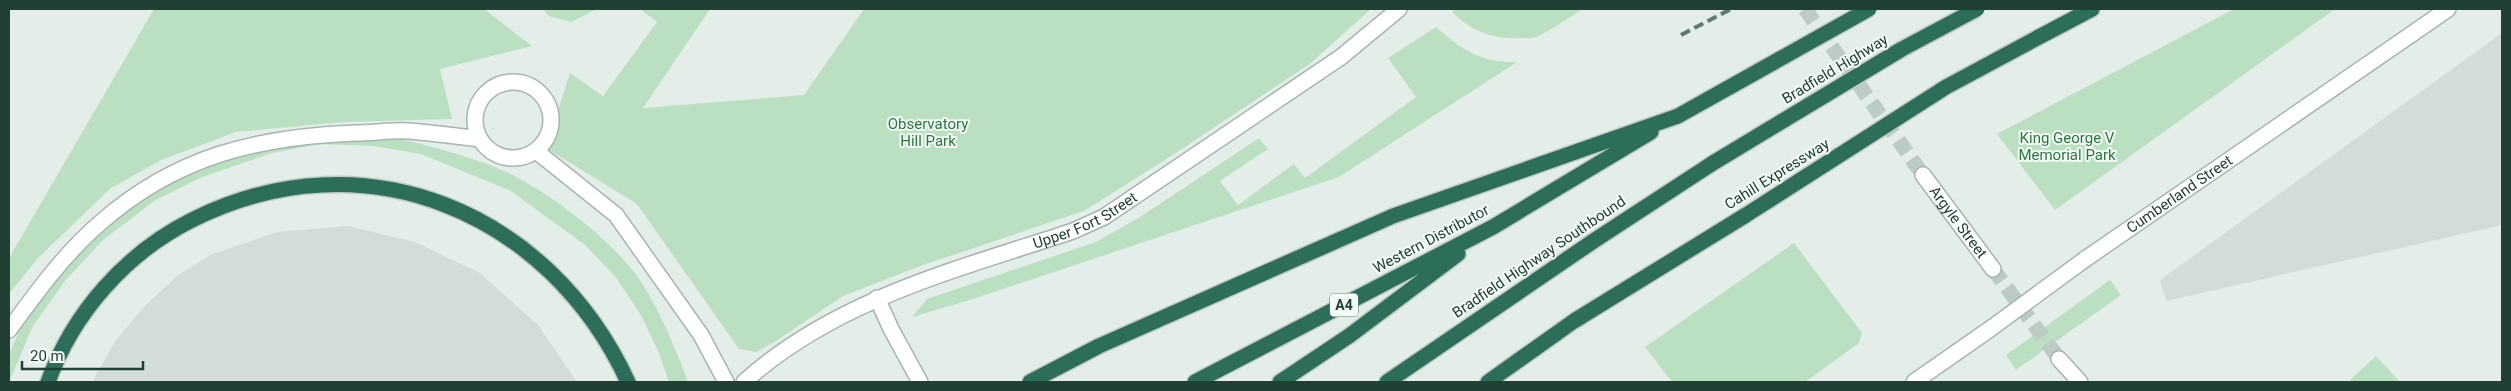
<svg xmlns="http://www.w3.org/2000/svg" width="2511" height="391" viewBox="0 0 2511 391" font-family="Roboto,sans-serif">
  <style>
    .built { fill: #d1ddd6 }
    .green { fill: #bbe0c1 }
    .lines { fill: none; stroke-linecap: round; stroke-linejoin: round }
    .street-tunnel { stroke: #bccbc4; stroke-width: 15; stroke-dasharray: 15 8; stroke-linecap: butt }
    .lane-casing { stroke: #a5b6ae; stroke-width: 18 }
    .street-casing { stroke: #a5b6ae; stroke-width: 18 }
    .highway-casing { stroke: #c1cac6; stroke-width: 18 }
    .lane { stroke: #fff; stroke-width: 15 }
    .street { stroke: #fff; stroke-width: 15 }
    .highway { stroke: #2c6e59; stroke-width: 15 }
    .rail { stroke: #5c7b6f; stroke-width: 4; stroke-dasharray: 10 5; stroke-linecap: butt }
    .street-bridge-casing { stroke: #a5b6ae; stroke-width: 18; stroke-linecap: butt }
    .highway-bridge-casing { stroke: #c1cac6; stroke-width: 18; stroke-linecap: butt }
    .street-bridge { stroke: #fff; stroke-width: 15 }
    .highway-bridge { stroke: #2c6e59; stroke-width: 15 }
    .labels { text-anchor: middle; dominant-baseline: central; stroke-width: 4; stroke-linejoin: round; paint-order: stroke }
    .shield { fill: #f4faf6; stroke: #60786e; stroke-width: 1 }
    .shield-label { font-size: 14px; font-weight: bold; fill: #214034 }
    .street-label { font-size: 15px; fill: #214034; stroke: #f4faf6 }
    .park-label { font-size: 15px; fill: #29793f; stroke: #f4faf6 }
  </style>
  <rect width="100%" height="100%" fill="#e3eee8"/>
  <path class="built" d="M 2502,33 L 2502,225 L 2166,301 L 2160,280 Z
    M 348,226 L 415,242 L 480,273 L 538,325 L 577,382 L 92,382 L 116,340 L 145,306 L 177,276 L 210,255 L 277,232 Z"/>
  <path class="green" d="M 154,9 L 484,9 L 532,46 L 440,69 L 452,119 L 345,122 L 236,132 L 161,160 L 111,188 L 38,258 L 9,294 L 9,258 Z
    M 543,9 L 597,9 L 571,22 L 549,16 Z
    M 640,9 L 710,9 L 643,108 L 804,95 L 864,9 L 1371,9 L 1311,63 L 1176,153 L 1084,211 L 923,265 L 843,296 L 776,341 L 756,352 L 739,349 L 637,204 L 546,148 L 570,73 L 603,96 L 657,22 Z
    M 1454,9 L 1583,9 C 1568,18 1552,30 1536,37 C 1532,39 1526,38 1521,38 C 1493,40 1472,31 1452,12 Z
    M 2234,9 L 2335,9 L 2055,210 L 1997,134 Z
    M 1436,27 C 1462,50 1481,63 1517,62 L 1339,177 L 973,299 L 912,317 L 927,299 L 1096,242 L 1140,217 L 1259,138 L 1268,149 L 1220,181 L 1238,205 L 1294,164 L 1305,178 L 1416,97 L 1388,58 Z
    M 397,138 C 429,146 461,154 492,166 C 536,182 599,230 630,267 C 653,294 676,348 688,382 L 669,382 L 659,353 L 641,315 L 615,276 L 585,245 L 511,191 L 421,154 L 373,146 L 320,144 L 272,153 L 200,178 L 154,201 L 102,241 L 65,281 L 33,326 L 9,382 L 9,354 L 24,321 L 70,256 L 136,197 L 254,141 Z
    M 1794,243 L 1862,333 L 1859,343 L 1805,382 L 1672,382 L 1645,347 Z
    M 2110,280 L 2121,295 L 2016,370 L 2006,355 Z
    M 2376,356 L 2400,382 L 2351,382 L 2350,380 Z"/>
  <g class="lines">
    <path class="street-tunnel" d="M 1805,9 L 1923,175
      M 1993,269 L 2059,359"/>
    <defs>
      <path id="lane" d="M475 120a38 38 0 1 1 76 0a38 38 0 1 1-76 0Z
        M 536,151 L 616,215 L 701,335 L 726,382
        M 877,298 L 891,329 L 920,382
        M 9,330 C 36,293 65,253 100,223 C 176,156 257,137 355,133 C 373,133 391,130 409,131 C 432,133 456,136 480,139"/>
      <g id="street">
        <path id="s1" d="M 1923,175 L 1993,269"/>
        <path id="s2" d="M 2084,260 L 2448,9"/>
        <path d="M 2059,359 L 2080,382"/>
        <path id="s3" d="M 744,382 C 836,299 959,269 1073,231 L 1104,217 L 1341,57 L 1399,9"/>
        <path d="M 1914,382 L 1990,329"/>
      </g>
      <path id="highway" d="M 2037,38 L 2092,9
        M 48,382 C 73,313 126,253 192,220 C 363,134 549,211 628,382
        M 1030,382 L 1099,346 L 1393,216 L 1678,116
        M 1195,382 L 1493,227 L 1651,132
        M 1280,382 L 1349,336 L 1458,254
        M 1387,382 L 1595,240 L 1713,163
        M 1488,382 L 1574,321 L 1746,215"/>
    </defs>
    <use href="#lane" class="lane-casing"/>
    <use href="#street" class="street-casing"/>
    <use href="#highway" class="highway-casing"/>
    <use href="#lane" class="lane"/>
    <use href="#street" class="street"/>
    <use href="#highway" class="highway"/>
    <path class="rail" d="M 1681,35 L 1731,9"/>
    <defs>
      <path id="street-bridge" d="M 1990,329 L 2084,260"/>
      <path id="highway-bridge" d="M 1678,116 L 1869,9
        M 1713,163 L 1902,49 L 1977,9
        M 1746,215 L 1946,87 L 2037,38"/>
    </defs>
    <use href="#street-bridge" class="street-bridge-casing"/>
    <use href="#highway-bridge" class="highway-bridge-casing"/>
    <use href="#street-bridge" class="street-bridge"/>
    <use href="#highway-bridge" class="highway-bridge"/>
  </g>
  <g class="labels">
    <rect class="shield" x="1330" y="293.5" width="28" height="23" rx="4"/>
    <g class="shield-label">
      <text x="1344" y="305">A4</text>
    </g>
    <g class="street-label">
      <text transform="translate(1835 69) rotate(-31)">Bradfield Highway</text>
      <text transform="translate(1777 174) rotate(-32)">Cahill Expressway</text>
      <text stroke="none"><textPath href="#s2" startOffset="116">Cumberland Street</textPath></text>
      <text stroke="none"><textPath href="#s3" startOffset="380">Upper Fort Street</textPath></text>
      <text stroke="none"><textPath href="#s1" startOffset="59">Argyle Street</textPath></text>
      <text transform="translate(1431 239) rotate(-28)">Western Distributor</text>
      <text transform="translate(1539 257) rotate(-34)">Bradfield Highway Southbound</text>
    </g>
    <g class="park-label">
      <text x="928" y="124">Observatory<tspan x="928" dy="17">Hill Park</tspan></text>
      <text x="2067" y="138">King George V<tspan x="2067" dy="17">Memorial Park</tspan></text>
    </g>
  </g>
  <rect width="2511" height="391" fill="none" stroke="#214034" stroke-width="20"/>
  <path d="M22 361v8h121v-8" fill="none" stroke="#214034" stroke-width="2.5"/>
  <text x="30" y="361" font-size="15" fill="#214034" stroke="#f4faf6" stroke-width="4" paint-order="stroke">20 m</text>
</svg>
